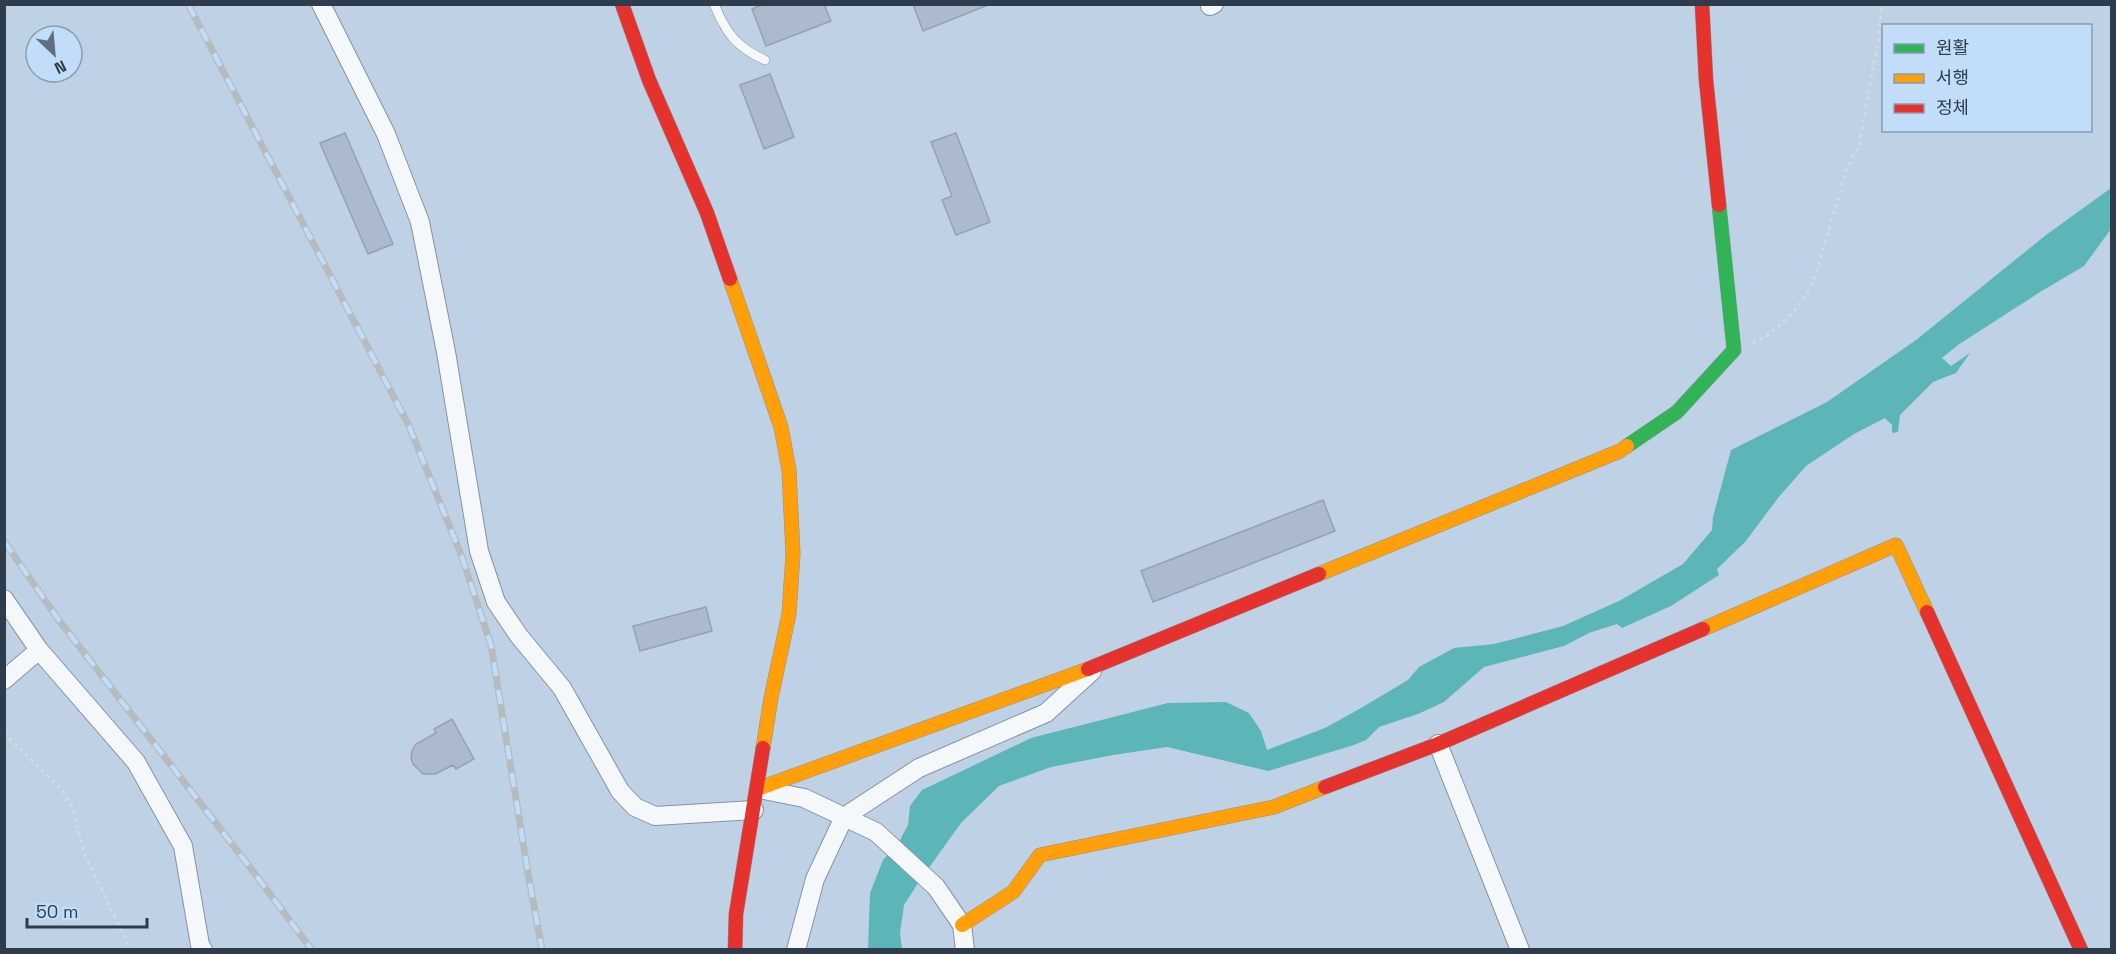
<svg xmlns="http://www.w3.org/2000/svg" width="2116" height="954" viewBox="0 0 2116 954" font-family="'Space Grotesk','Noto Sans KR',sans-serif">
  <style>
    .water { fill: #5cb6b8 }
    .building { fill: #acb9ce; stroke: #96a1b1; stroke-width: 1.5 }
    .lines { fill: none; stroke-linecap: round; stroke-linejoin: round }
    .lane-casing { stroke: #8593a2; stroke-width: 10 }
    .street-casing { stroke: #8593a2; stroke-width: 20 }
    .fast-casing { stroke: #8593a2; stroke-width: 15 }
    .slow-casing { stroke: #8593a2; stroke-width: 15 }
    .jam-casing { stroke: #8593a2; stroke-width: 15 }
    .path { stroke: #d3dae0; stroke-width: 3; stroke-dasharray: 3 4.5; stroke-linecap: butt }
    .lane { stroke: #f5f8fb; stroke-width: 9 }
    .street { stroke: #f5f8fb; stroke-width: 18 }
    .fast { stroke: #30b455; stroke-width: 14 }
    .slow { stroke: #ff9f0a; stroke-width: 14 }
    .jam { stroke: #e5322d; stroke-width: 14 }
    .rail-casing { stroke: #b6bbc0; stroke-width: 7 }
    .rail { stroke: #c2ddfa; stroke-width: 4.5; stroke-dasharray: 14; stroke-linecap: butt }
  </style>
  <rect width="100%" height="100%" fill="#bfd2e5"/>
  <path class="water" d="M 2111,188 L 2111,229 L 2084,266 L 2040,292 L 1958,345 L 1942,358 L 1951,366 L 1970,353 L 1956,373 L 1933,382 L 1900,415 L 1898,432 L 1892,433 L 1892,425 L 1885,418 L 1854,434 L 1806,466 L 1778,498 L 1745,542 L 1717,569 L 1719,575 L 1671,606 L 1622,628 L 1617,624 L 1589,633 L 1564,646 L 1484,667 L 1444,702 L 1418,714 L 1379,727 L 1366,740 L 1354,745 L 1268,771 L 1167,747 L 1113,755 L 1051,767 L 999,786 L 961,823 L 918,883 L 904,905 L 900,933 L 902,949 L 868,950 L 870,893 L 883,860 L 899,842 L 908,825 L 910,806 L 922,790 L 1031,738 L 1168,703 L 1226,702 L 1249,713 L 1261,731 L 1267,750 L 1325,728 L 1361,708 L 1408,680 L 1419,667 L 1454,648 L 1494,644 L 1563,626 L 1619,601 L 1683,564 L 1712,530 L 1713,517 L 1731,450 L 1827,402 L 1916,340 L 2046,235 Z"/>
  <path class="building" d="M 764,4 L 824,4 L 831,21 L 766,46 L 752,9 Z
    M 913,4 L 988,4 L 988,5 L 923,31 Z
    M 770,74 L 794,137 L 764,149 L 740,85 Z
    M 345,133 L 393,244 L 368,254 L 320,143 Z
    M 956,133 L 990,222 L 956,235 L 942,200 L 952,196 L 931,142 Z
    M 1323,500 L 1335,531 L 1153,602 L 1141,571 Z
    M 706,607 L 712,631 L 640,651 L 633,626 Z
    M 452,719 L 474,759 L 456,769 L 453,765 L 435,774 L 423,774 L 413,764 L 411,758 L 412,751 L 416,744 L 436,733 L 434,729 Z"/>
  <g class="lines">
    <defs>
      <path id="lane" d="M 714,4 C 726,33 736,47 765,60"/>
      <path id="street" d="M 321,4 L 386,134 L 420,222 L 446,352 L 479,551 L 496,602 L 519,636 L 562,688 L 620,791 L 635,807 L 655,816 L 754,810
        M 1210,6 L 1214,4
        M 4,599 L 39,650 L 136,762 L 183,846 L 200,945 L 203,950
        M 4,680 L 39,650
        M 1438,744 L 1520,950
        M 759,789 L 804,798 L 876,832 L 936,887 L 962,925 L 965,950
        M 796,950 L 815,879 L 844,817 L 919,768 L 1046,713 L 1092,671"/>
      <path id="fast" d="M 1627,446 L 1677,412 L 1734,350 L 1719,205"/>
      <path id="slow" d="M 730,279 L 781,427 L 789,470 L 793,554 L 789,614 L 771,698 L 763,748
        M 1319,574 L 1620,451 L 1627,446
        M 1703,629 L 1896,545 L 1927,612
        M 757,789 L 1088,669
        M 962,925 L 1013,892 L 1040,855 L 1274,807 L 1325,787"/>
      <path id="jam" d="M 622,4 L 649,80 L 707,213 L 730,279
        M 1702,4 L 1706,80 L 1719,205
        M 1927,612 L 2081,950
        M 1088,669 L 1319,574
        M 1325,787 L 1438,744 L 1703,629
        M 735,950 L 736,914 L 763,748"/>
    </defs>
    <use href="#lane" class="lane-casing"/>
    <use href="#street" class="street-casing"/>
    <use href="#fast" class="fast-casing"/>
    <use href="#slow" class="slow-casing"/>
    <use href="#jam" class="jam-casing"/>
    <path class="path" d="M 1753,343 C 1780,330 1802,306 1814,279 L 1847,168 L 1859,145 L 1879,37 L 1881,4
      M 4,733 L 62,790 L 72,807 L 84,853 L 131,950"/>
    <use href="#lane" class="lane"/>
    <use href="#street" class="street"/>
    <use href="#fast" class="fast"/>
    <use href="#slow" class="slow"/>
    <use href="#jam" class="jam"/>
    <defs>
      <path id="rail" d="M 188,4 L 409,426 L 462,557 L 491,645 L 528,873 L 542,950
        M 4,541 L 58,619 L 249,866 L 312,950"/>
    </defs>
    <use href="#rail" class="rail-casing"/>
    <use href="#rail" class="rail"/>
  </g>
  <rect width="2116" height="954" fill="none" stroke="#2f3c4b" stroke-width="12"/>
  <rect x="1882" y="24" width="210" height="108" fill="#c2ddfa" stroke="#879db4" stroke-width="1.5"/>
  <rect x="1894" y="44" width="30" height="9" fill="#30b455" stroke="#879db4" stroke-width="1.5"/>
  <text x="1936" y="54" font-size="18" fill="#2f3c4b">원활</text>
  <rect x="1894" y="74" width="30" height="9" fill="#ff9f0a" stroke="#879db4" stroke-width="1.5"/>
  <text x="1936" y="84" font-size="18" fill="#2f3c4b">서행</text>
  <rect x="1894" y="104" width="30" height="9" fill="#e5322d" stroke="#879db4" stroke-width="1.5"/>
  <text x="1936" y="114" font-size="18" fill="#2f3c4b">정체</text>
  <g transform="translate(54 54) rotate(154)"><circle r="28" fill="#c2ddfa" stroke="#879db4" stroke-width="1.5"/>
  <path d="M0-4.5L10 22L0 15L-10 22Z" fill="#617081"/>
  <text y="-9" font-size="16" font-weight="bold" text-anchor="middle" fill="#2f3c4b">N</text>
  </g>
  <path d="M27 918v9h120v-9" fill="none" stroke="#2f3c4b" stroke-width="3"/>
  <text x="36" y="918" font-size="18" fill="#2f3c4b" stroke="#c2ddfa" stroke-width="4.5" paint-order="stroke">50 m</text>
</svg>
